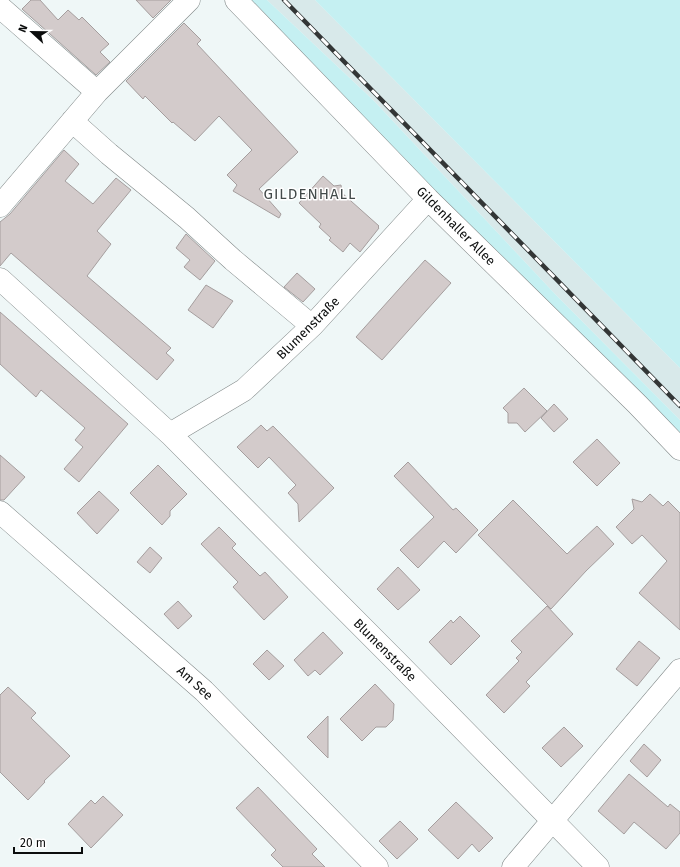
<svg xmlns="http://www.w3.org/2000/svg" width="680" height="867" viewBox="0 0 680 867" font-family="'Fira Sans',sans-serif">
  <style>
    .built { fill: #d8e9ea }
    .green { fill: #c5f0f2 }
    .building { fill: #d3cbcb; stroke: #a59e9e }
    .lines { fill: none; stroke-linecap: round; stroke-linejoin: round }
    .minor-casing { stroke: #828989; stroke-width: 23 }
    .minor { stroke: #fff; stroke-width: 22 }
    .rail-casing { stroke: #333636; stroke-width: 4.5 }
    .rail { stroke: #fff; stroke-width: 3; stroke-dasharray: 9; stroke-linecap: butt }
    .labels { text-anchor: middle; dominant-baseline: central; stroke-width: 3; stroke-linejoin: round; paint-order: stroke }
    .street-label { font-size: 13px; fill: #0b0d0d; stroke: #fff }
    .quarter-label { font-size: 15px; letter-spacing: 1px; fill: #434a4a; stroke: #fff }
  </style>
  <rect width="100%" height="100%" fill="#eff7f7"/>
  <path class="built" d="M 267,0 L 315,0 L 680,368 L 680,420 L 555,294 L 374,101 Z"/>
  <path class="green" d="M 240,0 L 267,0 L 374,101 L 555,294 L 680,420 L 680,451 Z
    M 315,0 L 680,0 L 680,368 Z"/>
  <path class="building" d="M 31,0 L 40,0 L 58,20 L 68,10 L 79,20 L 82,17 L 109,44 L 100,52 L 110,62 L 96,75 L 22,9 Z
    M 136,0 L 171,0 L 153,18 Z
    M 184,23 L 201,40 L 197,44 L 298,152 L 259,189 L 281,214 L 279,218 L 233,191 L 237,185 L 227,175 L 252,150 L 219,116 L 195,141 L 173,122 L 172,123 L 145,96 L 143,99 L 126,81 Z
    M 64,150 L 79,164 L 65,181 L 93,204 L 116,178 L 131,190 L 97,231 L 111,244 L 87,276 L 171,348 L 166,353 L 174,360 L 157,380 L 11,253 L 0,266 L 0,222 L 10,214 Z
    M 323,176 L 334,186 L 341,185 L 342,193 L 379,226 L 378,227 L 379,228 L 360,252 L 350,243 L 343,252 L 329,240 L 331,238 L 319,227 L 321,224 L 299,203 Z
    M 186,234 L 215,261 L 200,280 L 184,267 L 190,260 L 176,248 Z
    M 425,260 L 451,283 L 382,360 L 356,337 Z
    M 297,273 L 315,289 L 303,302 L 284,287 Z
    M 206,285 L 233,301 L 213,328 L 188,310 Z
    M 0,312 L 128,424 L 79,482 L 64,469 L 83,447 L 75,440 L 85,428 L 41,390 L 36,397 L 0,364 Z
    M 524,388 L 547,411 L 525,432 L 517,423 L 508,423 L 508,413 L 503,408 Z
    M 554,404 L 568,419 L 554,432 L 541,418 Z
    M 261,425 L 267,431 L 273,426 L 334,488 L 299,522 L 298,504 L 288,493 L 296,485 L 269,457 L 258,468 L 237,447 Z
    M 597,439 L 620,463 L 597,486 L 573,462 Z
    M 0,455 L 25,477 L 4,500 L 0,500 Z
    M 408,462 L 453,510 L 456,508 L 478,530 L 456,553 L 444,541 L 418,568 L 400,550 L 434,517 L 394,476 Z
    M 158,465 L 187,494 L 170,511 L 170,516 L 162,525 L 130,493 Z
    M 99,491 L 119,510 L 97,534 L 77,513 Z
    M 650,494 L 663,506 L 668,501 L 680,513 L 680,630 L 639,593 L 667,561 L 642,535 L 632,544 L 616,527 L 634,509 L 632,499 L 642,502 Z
    M 513,500 L 567,554 L 597,526 L 614,544 L 586,571 L 551,609 L 478,535 Z
    M 219,527 L 236,544 L 232,548 L 260,576 L 265,572 L 288,597 L 264,620 L 233,587 L 238,582 L 201,544 Z
    M 150,547 L 162,558 L 150,573 L 137,562 Z
    M 398,567 L 420,590 L 398,610 L 377,589 Z
    M 178,601 L 192,616 L 178,629 L 164,614 Z
    M 547,606 L 573,634 L 526,682 L 530,686 L 504,713 L 486,695 L 519,661 L 516,658 L 522,652 L 511,641 Z
    M 460,616 L 480,636 L 451,665 L 429,642 L 451,620 L 453,623 Z
    M 323,632 L 343,653 L 320,675 L 315,670 L 308,676 L 294,660 Z
    M 639,641 L 660,658 L 637,686 L 616,669 Z
    M 267,650 L 284,666 L 269,680 L 253,664 Z
    M 375,684 L 394,704 L 393,720 L 386,727 L 376,727 L 362,741 L 340,719 Z
    M 8,687 L 36,713 L 31,718 L 70,756 L 44,781 L 45,782 L 28,800 L 0,772 L 0,695 Z
    M 328,716 L 328,758 L 307,737 Z
    M 564,727 L 583,746 L 561,767 L 542,748 Z
    M 644,744 L 661,760 L 647,777 L 630,761 Z
    M 629,774 L 668,807 L 670,804 L 680,812 L 680,833 L 666,849 L 634,822 L 624,834 L 598,811 Z
    M 258,787 L 317,849 L 312,854 L 325,867 L 283,867 L 271,855 L 276,850 L 236,808 Z
    M 103,796 L 123,815 L 91,848 L 68,824 L 91,800 L 95,804 Z
    M 456,802 L 493,838 L 479,852 L 472,844 L 458,859 L 428,830 Z
    M 400,821 L 418,839 L 397,859 L 379,841 Z"/>
  <g class="lines">
    <defs>
      <path id="minor" d="M 236,0 L 428,199 L 637,404 L 680,449
        M 0,7 L 97,92
        M 72,121 L 109,154 L 187,218 L 233,260 L 312,326
        M 428,199 L 312,326 L 244,390 L 170,434 L 397,662 L 598,867
        M 0,206 L 97,92 L 189,0
        M 0,279 L 170,434
        M 0,512 L 204,691 L 377,867
        M 513,867 L 680,670"/>
    </defs>
    <use href="#minor" class="minor-casing"/>
    <use href="#minor" class="minor"/>
    <defs>
      <path id="rail" d="M 284,0 L 680,406"/>
    </defs>
    <use href="#rail" class="rail-casing"/>
    <use href="#rail" class="rail"/>
  </g>
  <g class="labels">
    <g class="street-label">
      <text transform="translate(456 226) rotate(45)">Gildenhaller Allee</text>
      <text transform="translate(308 328) rotate(-45)">Blumenstraße</text>
      <text transform="translate(385 650) rotate(45)">Blumenstraße</text>
      <text transform="translate(195 683) rotate(42)">Am See</text>
    </g>
    <g class="quarter-label">
      <text x="310" y="194">GILDENHALL</text>
    </g>
  </g>
  <g transform="translate(32 32) rotate(292)" stroke="#ffffff" stroke-width="3" paint-order="stroke">
  <path d="M0-3L7 15L0 10L-7 15Z" fill="#0b0d0d"/>
  <text y="-6" font-size="11" font-weight="bold" text-anchor="middle" fill="#0b0d0d">N</text>
  </g>
  <path d="M14 847v6h68v-6" fill="none" stroke="#0b0d0d" stroke-width="2"/>
  <text x="20" y="847" font-size="12" fill="#0b0d0d" stroke="#ffffff" stroke-width="3" paint-order="stroke">20 m</text>
</svg>
